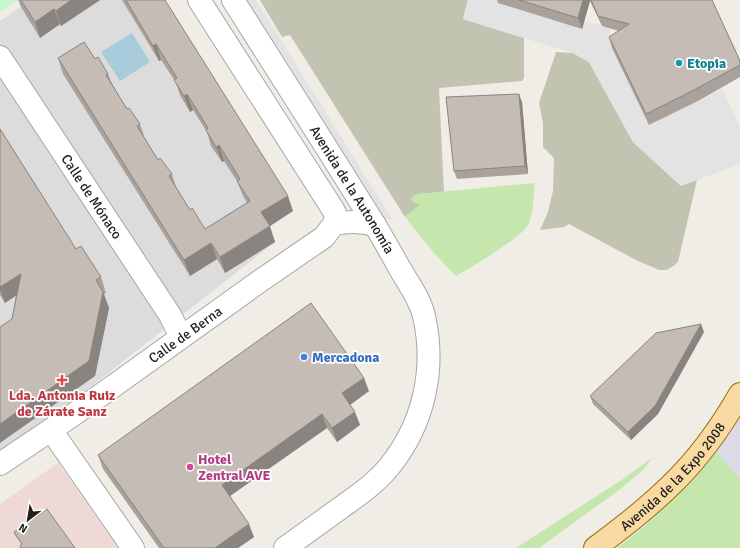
<svg xmlns="http://www.w3.org/2000/svg" width="740" height="548" viewBox="0 0 740 548" font-family="Signika,sans-serif">
  <style>
    .residential { fill: #dddcdc }
    .commercial { fill: #efd9d6 }
    .construction { fill: #c2c4b1 }
    .grass { fill: #c5e7ae }
    .park { fill: #c5f7cd }
    .parking { fill: #e3e3e3 }
    .plaza { fill: #dbdae5 }
    .water { fill: #a8ccdb }
    .lines { fill: none; stroke-linecap: round; stroke-linejoin: round }
    .minor-casing { stroke: #a6a6a6; stroke-width: 24 }
    .major-casing { stroke: #947106; stroke-width: 24 }
    .minor { stroke: #fff; stroke-width: 22 }
    .major { stroke: #f8daa2; stroke-width: 22 }
    .wall { fill: #a9a29c }
    .shaded-wall { fill: #89847f }
    .building { fill: #c4bcb5; stroke: #89847f }
    .culture-dot { fill: #0f9aa8; stroke: #fff; stroke-width: 1.5 }
    .shop-dot { fill: #3f7fe0; stroke: #fff; stroke-width: 1.5 }
    .health-dot { fill: #e0444e; stroke: #fff; stroke-width: 1.5 }
    .hotel-dot { fill: #d1479c; stroke: #fff; stroke-width: 1.5 }
    .labels { text-anchor: middle; dominant-baseline: central; stroke-width: 3.5; stroke-linejoin: round; paint-order: stroke }
    .culture-label { font-size: 14px; font-weight: bold; fill: #0d838f; stroke: #fff; text-anchor: start }
    .street-label { font-size: 14px; fill: #1f1f1f; stroke: #fff }
    .shop-label { font-size: 14px; font-weight: bold; fill: #366cbe; stroke: #fff; text-anchor: start }
    .health-label { font-size: 14px; font-weight: bold; fill: #be3a42; stroke: #fff }
    .hotel-label { font-size: 14px; font-weight: bold; fill: #b23c85; stroke: #fff; text-anchor: start }
  </style>
  <rect width="100%" height="100%" fill="#efede6"/>
  <path class="residential" d="M 31,0 L 161,0 L 293,211 L 267,228 L 275,242 L 0,458 L 0,21 Z"/>
  <path class="commercial" d="M 58,463 L 118,548 L 0,548 L 0,504 Z"/>
  <path class="construction" d="M 260,0 L 468,0 L 463,19 L 524,38 L 524,78 L 522,81 L 439,88 L 444,192 L 418,194 L 413,196 L 420,205 L 405,217 L 290,35 L 282,37 Z
    M 556,52 L 573,53 L 589,62 L 633,142 L 681,186 L 697,180 L 678,262 L 672,267 L 666,270 L 659,270 L 636,260 L 569,224 L 564,227 L 540,230 L 548,212 L 553,191 L 554,158 L 543,147 L 543,123 L 539,103 Z"/>
  <path class="grass" d="M 535,183 C 533,196 534,211 529,223 C 524,237 471,267 456,276 L 434,253 L 405,217 L 419,205 L 411,200 L 413,196 L 418,194 Z
    M 715,450 L 740,478 L 740,548 L 617,548 C 654,520 688,487 715,450 Z
    M 652,458 L 644,469 L 619,490 L 539,548 L 516,548 L 623,479 Z"/>
  <path class="park" d="M 0,0 L 18,0 L 0,12 Z"/>
  <path class="parking" d="M 240,0 L 256,0 L 392,219 L 378,219 Z
    M 468,0 L 499,0 L 581,29 L 584,21 L 609,28 L 616,46 L 612,48 L 650,125 L 722,89 L 740,127 L 740,164 L 681,186 L 633,142 L 589,62 L 573,53 L 463,19 Z"/>
  <path class="plaza" d="M 740,413 L 740,478 L 715,450 Z"/>
  <path class="water" d="M 132,33 L 150,62 L 120,81 L 101,52 Z"/>
  <g class="lines">
    <defs>
      <g id="minor">
        <path d="M 199,0 L 334,211 L 336,216 L 334,224"/>
        <path id="s1" d="M 233,0 C 277,69 320,137 363,206 C 376,226 388,247 400,269 C 409,284 420,299 424,316 C 436,369 424,424 389,467 C 375,484 357,496 339,509 C 321,522 303,535 285,548"/>
        <path id="s2" d="M 0,57 L 170,315 L 181,337"/>
        <path d="M 51,430 L 133,548"/>
        <path id="s3" d="M 0,464 L 73,415 L 260,281 L 324,237 L 334,224 C 349,221 361,221 375,225"/>
      </g>
      <g id="major">
        <path id="s4" d="M 595,548 C 622,528 648,508 672,484 C 699,458 721,427 740,394"/>
      </g>
    </defs>
    <use href="#minor" class="minor-casing"/>
    <use href="#major" class="major-casing"/>
    <use href="#minor" class="minor"/>
    <use href="#major" class="major"/>
  </g>
  <path class="wall" d="M 18,0 L 100,0 L 61,26 L 60,24 L 40,38 L 21,7 Z
    M 122,0 L 165,0 L 293,211 L 269,226 L 275,242 L 225,273 L 217,259 L 190,276 L 63,74 L 58,58 L 95,59 L 108,74 L 113,86 L 127,109 L 140,124 L 145,139 L 158,160 L 172,174 L 177,190 L 190,210 L 205,229 L 247,203 L 243,196 L 237,181 L 224,161 L 222,162 L 211,146 L 207,132 L 193,110 L 190,112 L 180,95 L 175,81 L 161,60 L 159,61 Z
    M 497,0 L 712,0 L 740,61 L 740,77 L 698,101 L 649,125 L 612,48 L 609,37 L 619,31 L 602,26 L 590,1 L 582,29 L 498,3 Z
    M 522,102 L 528,174 L 457,179 L 454,171 Z
    M 0,129 L 76,249 L 101,277 L 106,293 L 104,294 L 109,308 L 95,376 L 12,319 L 16,295 L 5,303 L 0,295 Z
    M 704,332 L 658,414 L 631,440 L 593,404 L 590,396 Z
    M 369,391 L 350,405 L 360,425 L 337,442 L 327,428 L 230,496 L 254,537 L 238,548 L 159,548 L 103,469 L 98,455 Z
    M 14,532 L 75,548 L 20,548 L 20,546 L 22,544 L 15,535 Z"/>
  <path class="shaded-wall" d="M 71,0 L 100,0 L 61,26 L 56,11 Z
    M 583,0 L 590,0 L 590,1 L 582,29 L 578,18 Z
    M 54,9 L 60,24 L 40,38 L 35,22 Z
    M 156,44 L 161,60 L 159,61 L 153,46 Z
    M 187,94 L 193,110 L 190,112 L 184,96 Z
    M 519,94 L 522,102 L 528,174 L 525,166 Z
    M 219,145 L 224,161 L 222,162 L 216,147 Z
    M 288,196 L 293,211 L 267,228 L 261,212 Z
    M 270,226 L 275,242 L 225,273 L 220,257 Z
    M 211,243 L 217,259 L 190,276 L 184,260 Z
    M 21,274 L 26,289 L 5,303 L 0,290 L 0,287 Z
    M 103,292 L 109,308 L 95,376 L 0,443 L 0,424 Z
    M 701,324 L 704,332 L 658,414 L 631,440 L 628,432 Z
    M 364,378 L 369,391 L 347,407 L 342,393 Z
    M 355,412 L 360,425 L 337,442 L 332,428 Z
    M 322,414 L 327,428 L 227,498 L 222,485 Z
    M 249,524 L 254,537 L 238,548 L 215,548 Z"/>
  <path class="building" d="M 21,0 L 71,0 L 56,11 L 54,9 L 35,22 Z
    M 126,0 L 165,0 L 288,196 L 261,212 L 270,226 L 220,257 L 211,243 L 184,260 L 58,58 L 84,42 L 95,59 L 98,57 L 108,74 L 106,75 L 127,109 L 129,108 L 140,124 L 137,126 L 158,160 L 160,158 L 172,174 L 169,176 L 190,210 L 192,208 L 205,229 L 250,201 L 237,181 L 240,179 L 219,145 L 216,147 L 206,130 L 208,128 L 187,94 L 184,96 L 174,80 L 177,78 L 156,44 L 153,46 Z
    M 519,0 L 583,0 L 578,18 Z
    M 591,0 L 712,0 L 740,61 L 740,65 L 694,90 L 646,114 L 609,37 L 629,24 L 598,16 Z
    M 519,94 L 525,166 L 454,171 L 446,97 Z
    M 0,129 L 76,249 L 81,246 L 101,277 L 96,280 L 103,292 L 89,361 L 0,424 L 0,327 L 12,319 L 21,274 L 0,287 Z
    M 311,303 L 364,378 L 342,393 L 355,412 L 332,428 L 322,414 L 222,485 L 249,524 L 215,548 L 164,548 L 98,455 Z
    M 701,324 L 655,406 L 628,432 L 590,396 L 656,333 Z
    M 47,509 L 75,548 L 21,548 L 20,546 L 22,544 L 14,532 Z"/>
  <circle class="culture-dot" cx="679" cy="63" r="4"/>
  <circle class="shop-dot" cx="304" cy="357" r="4"/>
  <path class="health-dot" d="M60 374h4v4h4v4h-4v4h-4v-4h-4v-4h4z"/>
  <circle class="hotel-dot" cx="190" cy="467" r="4"/>
  <g class="labels">
    <g class="culture-label">
      <text x="687" y="63">Etopia</text>
    </g>
    <g class="street-label">
      <text stroke="none"><textPath href="#s1" startOffset="224">Avenida de la Autonomía</textPath></text>
      <text stroke="none"><textPath href="#s2" startOffset="167">Calle de Mónaco</textPath></text>
      <text stroke="none"><textPath href="#s3" startOffset="226">Calle de Berna</textPath></text>
      <text stroke="none"><textPath href="#s4" startOffset="106">Avenida de la Expo 2008</textPath></text>
    </g>
    <g class="shop-label">
      <text x="312" y="357">Mercadona</text>
    </g>
    <g class="health-label">
      <text x="62" y="395">Lda. Antonia Ruiz<tspan x="62" dy="16">de Zárate Sanz</tspan></text>
    </g>
    <g class="hotel-label">
      <text x="198" y="459">Hotel<tspan x="198" dy="16">Zentral AVE</tspan></text>
    </g>
  </g>
  <g transform="translate(28 520) rotate(211)" stroke="#ffffff" stroke-width="3" paint-order="stroke">
  <path d="M0-3L7 15L0 10L-7 15Z" fill="#1f1f1f"/>
  <text y="-6" font-size="11" font-weight="bold" text-anchor="middle" fill="#1f1f1f">N</text>
  </g>
</svg>
